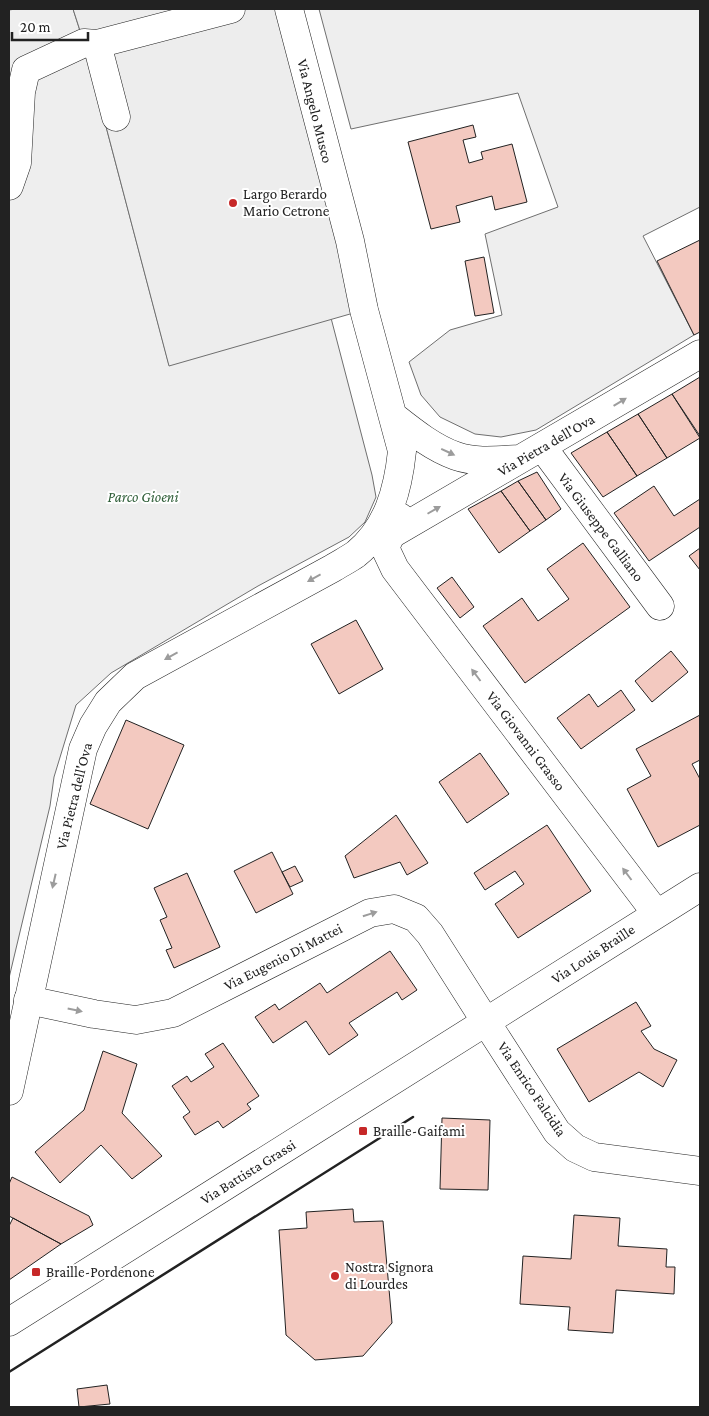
<svg xmlns="http://www.w3.org/2000/svg" width="709" height="1416" viewBox="0 0 709 1416" font-family="'Crimson Pro',serif">
  <style>
    .green { fill: #eee; stroke: #6f6f6f }
    .parking { fill: #ededed; stroke: #6f6f6f }
    .building { fill: #f3c9c0; stroke: #222 }
    .lines { fill: none; stroke-linecap: round; stroke-linejoin: round }
    .minor-casing { stroke: #222; stroke-width: 29 }
    .major-casing { stroke: #222; stroke-width: 29 }
    .minor { stroke: #fff; stroke-width: 28 }
    .major { stroke: #fff; stroke-width: 28 }
    .wall { stroke: #222; stroke-width: 2.5 }
    .oneway { fill: #9c9c9c }
    .poi-dot { fill: #c62828; stroke: #fff; stroke-width: 2 }
    .labels { text-anchor: middle; dominant-baseline: central; stroke-width: 4; stroke-linejoin: round; paint-order: stroke }
    .street-label { font-size: 15px; fill: #222; stroke: #fff }
    .poi-label { font-size: 15px; fill: #222; stroke: #fff; text-anchor: start }
    .park-label { font-size: 15px; font-style: italic; fill: #2f5e38; stroke: #fff }
  </style>
  <rect width="100%" height="100%" fill="#fff"/>
  <path class="green" d="M 16,9 L 73,9 L 84,43 L 169,365 L 331,318 L 372,475 L 376,497 L 365,522 L 349,537 L 258,586 L 111,673 L 76,705 L 54,777 L 50,806 L 9,978 L 9,10 Z
    M 319,9 L 700,9 L 700,207 L 643,236 L 694,335 L 536,430 L 501,437 L 475,434 L 440,417 L 421,395 L 409,362 L 450,330 L 502,315 L 485,234 L 558,207 L 518,93 L 351,129 Z"/>
  <path class="parking" d="M 73,9 L 289,9 L 364,310 L 169,366 L 84,43 Z"/>
  <path class="building" d="M 473,125 L 476,137 L 463,140 L 469,163 L 483,159 L 481,152 L 512,144 L 527,202 L 495,210 L 492,196 L 456,206 L 460,222 L 431,229 L 408,142 Z
    M 700,240 L 700,332 L 694,335 L 657,261 Z
    M 484,257 L 494,313 L 475,316 L 465,261 Z
    M 700,377 L 700,436 L 672,394 Z
    M 672,394 L 700,438 L 667,458 L 638,414 Z
    M 638,414 L 667,458 L 637,476 L 607,432 Z
    M 607,432 L 637,476 L 603,497 L 571,453 Z
    M 537,472 L 561,509 L 546,520 L 518,481 Z
    M 518,481 L 546,520 L 530,531 L 501,491 Z
    M 654,486 L 674,516 L 700,499 L 700,527 L 649,561 L 614,513 Z
    M 501,491 L 530,531 L 499,553 L 468,509 Z
    M 583,543 L 630,607 L 525,683 L 483,626 L 522,598 L 538,621 L 569,599 L 547,569 Z
    M 700,548 L 700,570 L 689,556 Z
    M 452,577 L 474,607 L 460,618 L 437,588 Z
    M 356,620 L 383,669 L 339,694 L 311,644 Z
    M 671,651 L 688,672 L 652,702 L 635,681 Z
    M 621,690 L 635,710 L 581,749 L 557,718 L 589,694 L 598,707 Z
    M 700,715 L 700,760 L 692,764 L 700,779 L 700,825 L 658,847 L 627,789 L 651,776 L 636,749 Z
    M 126,720 L 184,745 L 148,829 L 90,804 Z
    M 480,753 L 509,794 L 467,823 L 439,782 Z
    M 396,815 L 428,863 L 407,875 L 400,862 L 354,878 L 345,856 Z
    M 547,825 L 591,891 L 518,938 L 495,904 L 524,884 L 515,871 L 485,890 L 474,873 Z
    M 272,852 L 293,894 L 256,913 L 234,871 Z
    M 295,866 L 303,881 L 290,887 L 282,872 Z
    M 187,873 L 220,947 L 174,968 L 166,950 L 172,948 L 160,920 L 167,917 L 154,888 Z
    M 390,951 L 417,990 L 402,1000 L 397,992 L 349,1023 L 358,1035 L 329,1055 L 306,1021 L 273,1043 L 255,1017 L 275,1004 L 279,1010 L 320,983 L 327,993 Z
    M 636,1002 L 651,1026 L 641,1031 L 654,1049 L 677,1060 L 663,1087 L 639,1072 L 589,1102 L 557,1049 Z
    M 223,1043 L 259,1096 L 247,1104 L 251,1109 L 223,1128 L 218,1121 L 195,1135 L 183,1117 L 190,1112 L 172,1086 L 187,1076 L 191,1082 L 214,1067 L 205,1054 Z
    M 103,1051 L 137,1064 L 122,1113 L 162,1156 L 132,1179 L 101,1145 L 60,1183 L 35,1152 L 84,1110 Z
    M 442,1118 L 490,1120 L 488,1190 L 440,1189 Z
    M 12,1177 L 89,1216 L 93,1225 L 61,1244 L 9,1216 L 9,1184 Z
    M 353,1209 L 354,1222 L 383,1221 L 392,1323 L 363,1356 L 315,1360 L 286,1335 L 279,1230 L 307,1228 L 306,1212 Z
    M 574,1215 L 620,1218 L 618,1246 L 667,1249 L 666,1267 L 675,1267 L 674,1294 L 616,1290 L 613,1333 L 568,1330 L 570,1307 L 520,1304 L 523,1256 L 571,1259 Z
    M 13,1218 L 61,1244 L 9,1280 L 9,1226 Z
    M 107,1385 L 110,1404 L 79,1407 L 77,1389 Z"/>
  <g class="lines">
    <defs>
      <path id="minor" d="M 116,117 L 97,44 L 231,9
        M 9,186 L 17,163 L 21,92 L 26,70 L 84,43 L 97,44
        M 543,448 L 660,606
        M 28,1000 L 94,1014 L 136,1020 L 173,1013 L 370,913 L 394,909 L 416,918 L 430,934 L 486,1022"/>
      <path id="major" d="M 393,416 C 412,431 433,448 456,456 C 476,463 499,460 519,459
        M 400,517 L 387,543 L 386,550 L 395,569 L 656,913
        M 392,534 L 700,354
        M 486,1022 L 557,1132 L 575,1148 L 594,1157 L 700,1171
        M 9,1091 L 83,749 L 93,726 L 108,702 L 135,676 L 333,568 C 341,563 349,559 356,554 C 388,528 398,490 402,451 L 364,310 L 350,241 L 289,9
        M 9,1322 L 700,887"/>
    </defs>
    <use href="#minor" class="minor-casing"/>
    <use href="#major" class="major-casing"/>
    <use href="#minor" class="minor"/>
    <use href="#major" class="major"/>
    <path class="wall" d="M 9,1372 L 413,1117"/>
  </g>
  <defs><path id="oneway-solid" d="M-6-.8H1V-3.2L6.5 0L1 3.2V.8H-6Z" transform="scale(1.25)"/></defs>
  <g class="oneway">
    <use href="#oneway-solid" transform="translate(620 402) rotate(-31)"/>
    <use href="#oneway-solid" transform="translate(448 452) rotate(25)"/>
    <use href="#oneway-solid" transform="translate(434 510) rotate(-30)"/>
    <use href="#oneway-solid" transform="translate(314 578) rotate(151)"/>
    <use href="#oneway-solid" transform="translate(171 656) rotate(151)"/>
    <use href="#oneway-solid" transform="translate(476 675) rotate(-127)"/>
    <use href="#oneway-solid" transform="translate(627 874) rotate(-127)"/>
    <use href="#oneway-solid" transform="translate(54 881) rotate(103)"/>
    <use href="#oneway-solid" transform="translate(370 914) rotate(-18)"/>
    <use href="#oneway-solid" transform="translate(75 1010) rotate(12)"/>
  </g>
  <g class="poi-dot">
    <circle cx="233" cy="203" r="5"/>
    <rect x="358" y="1126" width="10" height="10" rx="2.5"/>
    <rect x="31" y="1267" width="10" height="10" rx="2.5"/>
    <circle cx="335" cy="1276" r="5"/>
  </g>
  <g class="labels">
    <g class="street-label">
      <text transform="translate(315 111) rotate(76)">Via Angelo Musco</text>
      <text transform="translate(546 445) rotate(-30)">Via Pietra dell'Ova</text>
      <text transform="translate(601 527) rotate(53)">Via Giuseppe Galliano</text>
      <text transform="translate(526 741) rotate(53)">Via Giovanni Grasso</text>
      <text transform="translate(74 796) rotate(-76)">Via Pietra dell'Ova</text>
      <text transform="translate(593 954) rotate(-33)">Via Louis Braille</text>
      <text transform="translate(283 957) rotate(-27)">Via Eugenio Di Mattei</text>
      <text transform="translate(532 1089) rotate(56)">Via Enrico Falcidia</text>
      <text transform="translate(248 1172) rotate(-32)">Via Battista Grassi</text>
    </g>
    <g class="poi-label">
      <text x="243" y="194">Largo Berardo<tspan x="243" dy="17">Mario Cetrone</tspan></text>
      <text x="373" y="1131">Braille-Gaifami</text>
      <text x="345" y="1267">Nostra Signora<tspan x="345" dy="17">di Lourdes</tspan></text>
      <text x="46" y="1272">Braille-Pordenone</text>
    </g>
    <g class="park-label">
      <text x="143" y="497">Parco Gioeni</text>
    </g>
  </g>
  <rect width="709" height="1416" fill="none" stroke="#222222" stroke-width="20"/>
  <path d="M12 32v8h76v-8" fill="none" stroke="#222222" stroke-width="2.5"/>
  <text x="20" y="32" font-size="15" fill="#222222" stroke="#ffffff" stroke-width="4" paint-order="stroke">20 m</text>
</svg>
